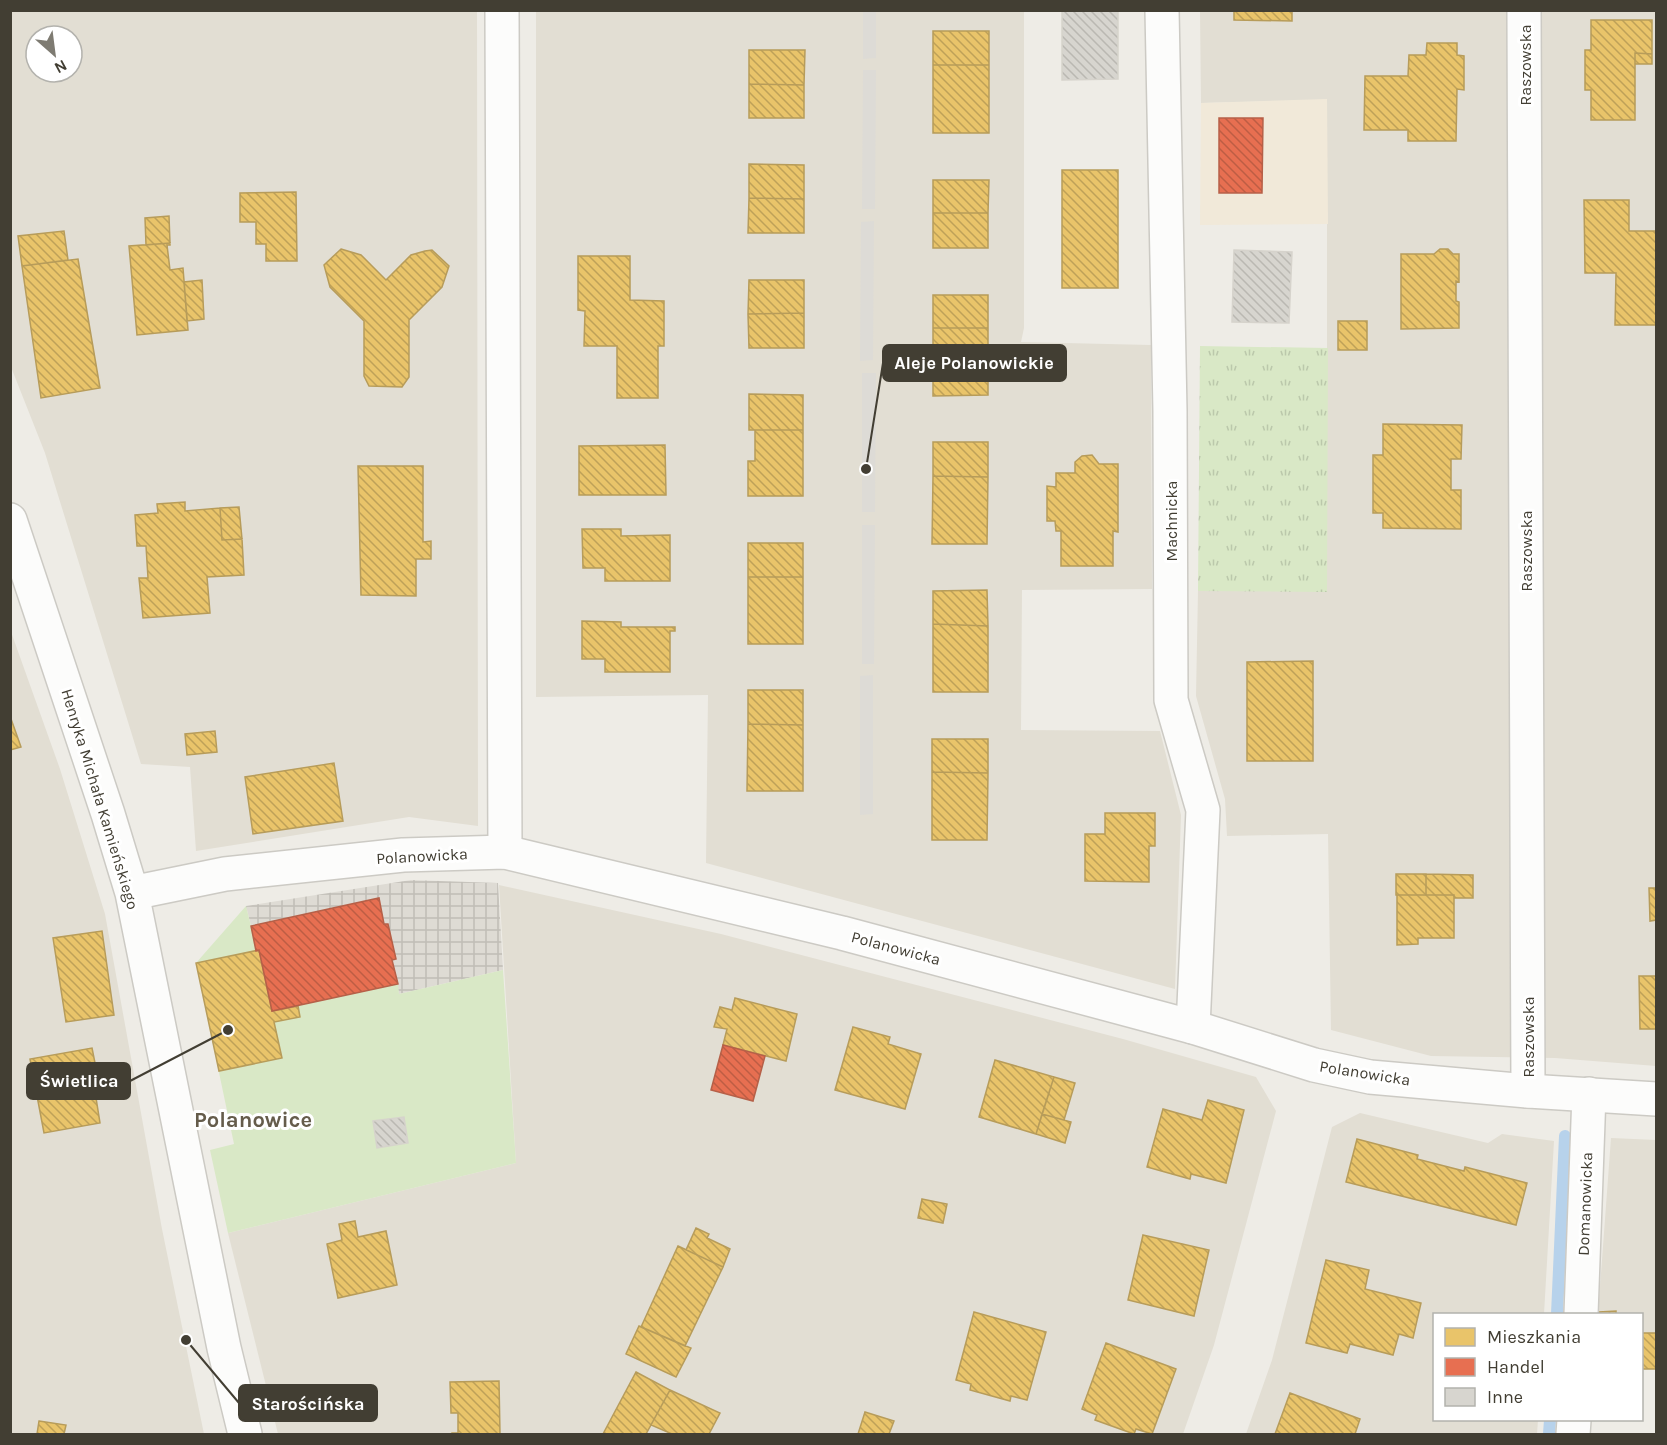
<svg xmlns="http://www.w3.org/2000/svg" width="1667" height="1445" viewBox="0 0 1667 1445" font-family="Karla,sans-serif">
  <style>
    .residential { fill: #e2ded3; fill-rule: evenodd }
    .commercial { fill: #f1e9d9 }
    .industrial { fill: url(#industrial-grid) }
    .grass { fill: url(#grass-tufts) }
    .park { fill: #d9e8c6 }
    .parking { fill: #dddbd6 }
    .homes { fill: url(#homes-back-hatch); stroke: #b79c5a; stroke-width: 1.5 }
    .shops { fill: url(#shops-back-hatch); stroke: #b66048; stroke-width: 1.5 }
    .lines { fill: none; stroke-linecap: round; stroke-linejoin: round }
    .stream { stroke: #b7d2eb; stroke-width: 12 }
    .building { fill: url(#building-back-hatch); stroke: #d6d3cc; stroke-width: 1.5 }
    .minor-casing { stroke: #cccac4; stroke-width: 36 }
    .tertiary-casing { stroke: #cccac4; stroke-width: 36 }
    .minor { stroke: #fcfcfb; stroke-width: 33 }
    .tertiary { stroke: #fcfcfb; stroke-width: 33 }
    .labels { text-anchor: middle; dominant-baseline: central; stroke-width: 6; stroke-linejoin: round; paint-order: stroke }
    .street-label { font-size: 16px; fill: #423e33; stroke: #fff }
    .district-label { font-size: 22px; font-weight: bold; fill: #655c4b; stroke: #fff }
    .leader { fill: none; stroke: #423e33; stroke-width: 2 }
    .callout-dot { fill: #423e33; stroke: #fff; stroke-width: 2 }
    .callout { fill: #423e33; stroke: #423e33; stroke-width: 2 }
    .callout-label { font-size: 18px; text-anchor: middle; font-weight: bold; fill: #fff }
  </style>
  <defs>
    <pattern id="industrial-grid" width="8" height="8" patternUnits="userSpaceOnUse" patternTransform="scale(1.5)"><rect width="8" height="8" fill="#dedbd4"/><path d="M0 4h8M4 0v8" fill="none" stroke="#c0bdb6"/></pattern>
    <pattern id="grass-tufts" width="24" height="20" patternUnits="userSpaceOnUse" patternTransform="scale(1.5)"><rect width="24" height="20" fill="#d9e8c6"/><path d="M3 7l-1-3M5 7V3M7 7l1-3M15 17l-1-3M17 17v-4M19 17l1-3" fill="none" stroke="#bbc8ab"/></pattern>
    <pattern id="homes-back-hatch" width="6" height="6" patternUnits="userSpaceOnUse" patternTransform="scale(1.5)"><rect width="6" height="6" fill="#e9c46a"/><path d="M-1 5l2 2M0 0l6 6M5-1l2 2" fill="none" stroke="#bea158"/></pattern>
    <pattern id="shops-back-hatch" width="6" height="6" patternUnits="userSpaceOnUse" patternTransform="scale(1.5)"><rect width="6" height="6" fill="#e76f51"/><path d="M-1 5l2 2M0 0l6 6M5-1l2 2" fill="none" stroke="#bd5d44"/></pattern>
    <pattern id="building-back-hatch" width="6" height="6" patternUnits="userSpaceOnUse" patternTransform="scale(1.5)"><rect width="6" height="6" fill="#d7d5cf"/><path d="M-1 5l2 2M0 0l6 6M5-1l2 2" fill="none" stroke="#bab8b2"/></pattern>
  </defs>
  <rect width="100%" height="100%" fill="#eeece6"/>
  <path class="residential" d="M 11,11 L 477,11 L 478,826 L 409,817 L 196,851 L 190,767 L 141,764 L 45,453 L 11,367 ZM 36,36 L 72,36 L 72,72 L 36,72 Z
    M 536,11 L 1024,11 L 1024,328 L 1021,342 L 1151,345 L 1152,589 L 1022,590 L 1021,730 L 1160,731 L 1181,815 L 1175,989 L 706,863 L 708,695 L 536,697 Z
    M 1200,11 L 1656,11 L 1656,1066 L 1555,1058 L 1431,1056 L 1331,1030 L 1328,834 L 1227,836 L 1225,799 L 1196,696 L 1198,591 L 1327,591 L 1327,100 L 1201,103 Z
    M 10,629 L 60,769 L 105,914 L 162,1229 L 204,1434 L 11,1434 Z
    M 499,885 L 721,934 L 1123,1039 L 1256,1077 L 1276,1111 L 1214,1345 L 1183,1434 L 278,1434 L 228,1233 L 516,1163 Z
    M 1360,1113 L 1488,1143 L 1502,1134 L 1554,1141 L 1544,1314 L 1434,1314 L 1434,1420 L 1538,1420 L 1537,1434 L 1246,1434 L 1272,1360 L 1332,1127 Z
    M 1611,1138 L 1656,1140 L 1656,1333 L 1642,1333 L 1642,1314 L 1598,1314 Z"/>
  <path class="commercial" d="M 1327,99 L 1328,224 L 1200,225 L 1201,103 Z"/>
  <path class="industrial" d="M 411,880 L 498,883 L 503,970 L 399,994 L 397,984 L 272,1011 L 246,906 Z"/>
  <path class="grass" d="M 1200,346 L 1328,348 L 1327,592 L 1198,591 Z"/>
  <path class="park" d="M 246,906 L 272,1011 L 398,984 L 399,994 L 503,970 L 516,1163 L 228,1233 L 210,1150 L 234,1144 L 196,963 Z"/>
  <path class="parking" d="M 863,11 L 876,11 L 876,58 L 863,59 Z
    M 863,70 L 876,70 L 875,209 L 862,209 Z
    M 874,221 L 873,360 L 860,361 L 861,222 Z
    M 862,373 L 876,373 L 875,512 L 862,512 Z
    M 862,525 L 875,525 L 874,664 L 862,664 Z
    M 873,675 L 873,814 L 860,815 L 860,676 Z"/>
  <path class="homes" d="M 1234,10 L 1292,10 L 1292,21 L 1234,20 Z
    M 1591,20 L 1652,20 L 1652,54 L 1635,53 L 1635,120 L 1591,120 L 1591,90 L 1585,90 L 1585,50 L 1591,50 Z
    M 933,31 L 989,31 L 989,65 L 933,65 Z
    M 1427,43 L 1457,43 L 1457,55 L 1464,56 L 1464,90 L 1457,89 L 1456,141 L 1408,141 L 1408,130 L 1364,130 L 1365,76 L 1408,76 L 1409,55 L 1426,55 Z
    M 749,50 L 805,50 L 804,85 L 749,84 Z
    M 1635,53 L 1652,54 L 1652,64 L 1635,64 Z
    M 933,65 L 989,65 L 989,133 L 933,133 Z
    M 749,84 L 804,85 L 804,118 L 749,118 Z
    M 749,164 L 804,165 L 804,199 L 749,198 Z
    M 1062,170 L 1118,170 L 1118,288 L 1062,288 Z
    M 933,180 L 989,180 L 988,213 L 933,213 Z
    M 296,192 L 297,261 L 266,261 L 266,244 L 256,244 L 256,222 L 240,222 L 240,193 Z
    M 749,198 L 804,199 L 804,233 L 748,233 Z
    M 1584,200 L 1629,200 L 1629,231 L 1656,231 L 1656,325 L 1615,325 L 1616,273 L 1585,273 Z
    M 933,213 L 988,213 L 988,248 L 933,248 Z
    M 169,216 L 170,243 L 146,245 L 145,218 Z
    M 64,231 L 68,260 L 22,266 L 18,236 Z
    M 170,243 L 170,245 L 167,245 L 170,270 L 183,268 L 188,330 L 137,335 L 129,246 Z
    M 341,249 L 361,255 L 386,280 L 411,255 L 425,251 L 432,250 L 449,266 L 442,287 L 409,320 L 409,377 L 402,387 L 369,386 L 364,376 L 364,321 L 330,287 L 324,265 Z
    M 1440,249 L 1448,249 L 1453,254 L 1459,254 L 1459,282 L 1456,281 L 1456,301 L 1459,302 L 1459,328 L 1401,329 L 1401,254 L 1434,254 Z
    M 578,256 L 630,256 L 630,300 L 664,301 L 664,346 L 658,346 L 658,398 L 617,398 L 617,346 L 584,346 L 585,311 L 578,310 Z
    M 78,259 L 100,388 L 41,398 L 22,266 Z
    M 202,280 L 204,319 L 187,321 L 184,282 Z
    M 749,280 L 804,280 L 804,313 L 748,314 Z
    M 933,295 L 988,295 L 988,328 L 933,328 Z
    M 804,313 L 804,348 L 749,348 L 748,314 Z
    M 1338,321 L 1367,321 L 1367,350 L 1338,350 Z
    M 933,328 L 988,328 L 988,395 L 933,396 Z
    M 749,394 L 803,395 L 803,430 L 749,430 Z
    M 1383,424 L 1462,425 L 1461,459 L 1451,459 L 1451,490 L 1461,490 L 1461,529 L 1383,528 L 1383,513 L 1373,513 L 1373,455 L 1383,455 Z
    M 755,430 L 803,430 L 803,496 L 748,496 L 748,461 L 755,461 Z
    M 933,442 L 988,442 L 988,477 L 933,476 Z
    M 665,445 L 666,495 L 579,495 L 579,446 Z
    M 1092,455 L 1099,464 L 1118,464 L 1118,532 L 1113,531 L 1113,566 L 1061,566 L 1061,531 L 1056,531 L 1055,521 L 1047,521 L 1047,486 L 1056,487 L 1056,473 L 1075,473 L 1075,462 L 1082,456 Z
    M 358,466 L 423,466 L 423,542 L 431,541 L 431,559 L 416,559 L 416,596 L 361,595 Z
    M 933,476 L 988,477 L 987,544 L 932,544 Z
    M 185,502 L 185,511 L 220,508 L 222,540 L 242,539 L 244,575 L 207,577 L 210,613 L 143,618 L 139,578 L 148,578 L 146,546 L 137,546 L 135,515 L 158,513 L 157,504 Z
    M 239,507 L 242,539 L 222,540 L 220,508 Z
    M 582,529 L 621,529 L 621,536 L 670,535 L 670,581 L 605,581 L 605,568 L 583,568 Z
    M 748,543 L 803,543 L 803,577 L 748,577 Z
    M 748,577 L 803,577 L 803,644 L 748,644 Z
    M 987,590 L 988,626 L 933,624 L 933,591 Z
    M 582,621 L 621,622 L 621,627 L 675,627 L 675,631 L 670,631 L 670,672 L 605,672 L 605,659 L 582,659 Z
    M 933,624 L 988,626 L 988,692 L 933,692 Z
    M 1313,661 L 1313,761 L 1247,761 L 1247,662 Z
    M 748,690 L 803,690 L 803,725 L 748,724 Z
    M 10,716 L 21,747 L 10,750 Z
    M 748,724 L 803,725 L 803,791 L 747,791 Z
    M 215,731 L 217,752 L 187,755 L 185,734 Z
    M 932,739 L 988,739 L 988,773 L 932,772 Z
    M 334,763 L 343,821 L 253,834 L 245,777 Z
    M 932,772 L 988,773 L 987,840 L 932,840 Z
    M 1105,813 L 1155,813 L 1155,846 L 1149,846 L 1149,882 L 1085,881 L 1085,834 L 1105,834 Z
    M 1396,874 L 1426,874 L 1426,895 L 1396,895 Z
    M 1426,874 L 1473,875 L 1473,898 L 1454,898 L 1454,895 L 1426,895 Z
    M 1649,888 L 1656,888 L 1656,920 L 1650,921 Z
    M 1397,895 L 1454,895 L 1454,938 L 1418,938 L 1418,944 L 1397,945 Z
    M 102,931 L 114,1015 L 66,1022 L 53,938 Z
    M 259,950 L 272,1011 L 298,1006 L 300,1017 L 274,1022 L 282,1058 L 219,1071 L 196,963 Z
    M 1639,976 L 1656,976 L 1656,1029 L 1640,1029 Z
    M 735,998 L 797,1014 L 786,1061 L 723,1045 L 727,1029 L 714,1027 L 720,1007 L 732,1010 Z
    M 853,1027 L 890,1037 L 888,1044 L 921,1054 L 905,1109 L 835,1090 Z
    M 92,1048 L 98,1078 L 93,1079 L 100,1123 L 44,1133 L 30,1059 Z
    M 995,1060 L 1054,1077 L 1036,1134 L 979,1117 Z
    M 1054,1077 L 1075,1083 L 1064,1120 L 1042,1114 Z
    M 1208,1100 L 1244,1110 L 1226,1183 L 1191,1174 L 1190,1179 L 1147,1167 L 1163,1109 L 1202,1120 Z
    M 1042,1114 L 1071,1122 L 1065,1143 L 1036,1134 Z
    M 1357,1139 L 1418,1155 L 1417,1159 L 1464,1171 L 1465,1167 L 1527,1183 L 1516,1225 L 1346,1182 Z
    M 922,1199 L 947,1204 L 943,1223 L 918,1218 Z
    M 355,1221 L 358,1237 L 386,1231 L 397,1285 L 338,1298 L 327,1244 L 342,1240 L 339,1224 Z
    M 696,1228 L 709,1234 L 707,1238 L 730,1249 L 723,1267 L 686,1250 Z
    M 1143,1235 L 1209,1250 L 1194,1316 L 1128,1300 Z
    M 678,1246 L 723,1267 L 685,1346 L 641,1327 Z
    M 1326,1260 L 1369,1270 L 1365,1289 L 1421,1303 L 1413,1338 L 1399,1334 L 1393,1355 L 1350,1344 L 1347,1353 L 1306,1343 Z
    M 1616,1311 L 1616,1314 L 1598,1314 L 1599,1312 Z
    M 974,1312 L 1046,1332 L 1027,1400 L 1011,1396 L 1010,1401 L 970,1390 L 971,1384 L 956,1380 Z
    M 639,1326 L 691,1348 L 676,1377 L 626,1354 Z
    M 1642,1333 L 1656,1333 L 1656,1369 L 1642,1369 Z
    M 1106,1343 L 1176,1369 L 1152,1434 L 1136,1429 L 1134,1434 L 1095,1420 L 1097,1415 L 1082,1409 Z
    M 636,1372 L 670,1390 L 646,1434 L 603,1434 Z
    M 499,1381 L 500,1434 L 452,1434 L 452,1433 L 458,1433 L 458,1413 L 451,1413 L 450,1382 Z
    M 670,1390 L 720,1413 L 709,1434 L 672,1434 L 651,1425 Z
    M 1290,1393 L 1360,1419 L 1355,1434 L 1275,1434 Z
    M 865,1412 L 894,1421 L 889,1434 L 858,1434 Z
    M 39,1421 L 66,1425 L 64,1434 L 37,1434 Z"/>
  <path class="shops" d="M 1219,118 L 1263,118 L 1262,193 L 1219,193 Z
    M 379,898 L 384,924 L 388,924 L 396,959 L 392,960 L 398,984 L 272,1011 L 259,950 L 256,951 L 251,926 Z
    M 723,1045 L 765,1056 L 753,1101 L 711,1090 Z"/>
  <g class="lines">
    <path class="stream" d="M 1557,1314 L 1565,1136
      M 1549,1434 L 1550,1420"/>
  </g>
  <path class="building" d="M 1062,10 L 1118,10 L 1118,79 L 1062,80 Z
    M 1234,250 L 1292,252 L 1289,323 L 1232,322 Z
    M 404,1117 L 408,1143 L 377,1148 L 373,1121 Z"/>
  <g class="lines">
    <defs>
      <path id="minor" d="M 502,10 L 505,852
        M 1162,10 L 1170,411 L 1171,700 L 1203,810 L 1193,1027
        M 1524,10 L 1528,1091
        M 1581,1314 L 1589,1094
        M 1573,1434 L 1574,1420"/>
      <path id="tertiary" d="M 10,520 L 108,814 L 132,893 L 224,1348 L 245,1434
        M 132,893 L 225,874 L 403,855 L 505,852 L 842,933 L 1193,1027 L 1314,1065 L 1370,1077 L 1528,1091 L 1656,1099"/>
    </defs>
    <use href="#minor" class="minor-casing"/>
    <use href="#tertiary" class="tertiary-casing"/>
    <use href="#minor" class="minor"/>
    <use href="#tertiary" class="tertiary"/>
  </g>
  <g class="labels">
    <g class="street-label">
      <text transform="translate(1525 65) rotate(-90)">Raszowska</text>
      <text transform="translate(1171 521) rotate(-90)">Machnicka</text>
      <text transform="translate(1526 551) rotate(-90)">Raszowska</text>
      <text transform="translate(100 799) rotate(73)">Henryka Michała Kamieńskiego</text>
      <text transform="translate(422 856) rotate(-3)">Polanowicka</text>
      <text transform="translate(896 948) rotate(15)">Polanowicka</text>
      <text transform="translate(1528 1037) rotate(-90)">Raszowska</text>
      <text transform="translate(1365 1073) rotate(9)">Polanowicka</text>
      <text transform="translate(1585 1204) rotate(-88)">Domanowicka</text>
    </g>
    <g class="district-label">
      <text x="253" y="1120">Polanowice</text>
    </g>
  </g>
  <path class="leader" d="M866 469L883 363M228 1030L130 1081M186 1340L239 1403"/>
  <g class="callout-dot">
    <circle cx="866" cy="469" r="6"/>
    <circle cx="228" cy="1030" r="6"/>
    <circle cx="186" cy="1340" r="6"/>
  </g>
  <g class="callout">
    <rect x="883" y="345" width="183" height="36" rx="6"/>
    <rect x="27" y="1063" width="103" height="36" rx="6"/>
    <rect x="239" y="1385" width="138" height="36" rx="6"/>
  </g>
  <g class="callout-label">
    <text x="974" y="369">Aleje Polanowickie</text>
    <text x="79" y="1087">Świetlica</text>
    <text x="308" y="1410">Starościńska</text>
  </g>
  <rect width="1667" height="1445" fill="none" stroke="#423e33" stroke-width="24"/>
  <rect x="1433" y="1313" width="210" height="108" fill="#ffffff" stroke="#b3b2ad" stroke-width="1.5"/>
  <rect x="1445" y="1328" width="30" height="18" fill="#e9c46a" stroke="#b3b2ad" stroke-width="1.5"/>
  <text x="1487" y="1343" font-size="18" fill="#423e33">Mieszkania</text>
  <rect x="1445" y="1358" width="30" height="18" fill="#e76f51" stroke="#b3b2ad" stroke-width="1.5"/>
  <text x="1487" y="1373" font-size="18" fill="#423e33">Handel</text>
  <rect x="1445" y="1388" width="30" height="18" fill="#d7d5cf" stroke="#b3b2ad" stroke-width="1.5"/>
  <text x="1487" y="1403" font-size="18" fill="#423e33">Inne</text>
  <g transform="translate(54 54) rotate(152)"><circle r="28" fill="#ffffff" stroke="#b3b2ad" stroke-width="1.5"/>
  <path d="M0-4.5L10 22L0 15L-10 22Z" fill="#7e7b72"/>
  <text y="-9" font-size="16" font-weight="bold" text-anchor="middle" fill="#423e33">N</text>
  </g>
</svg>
